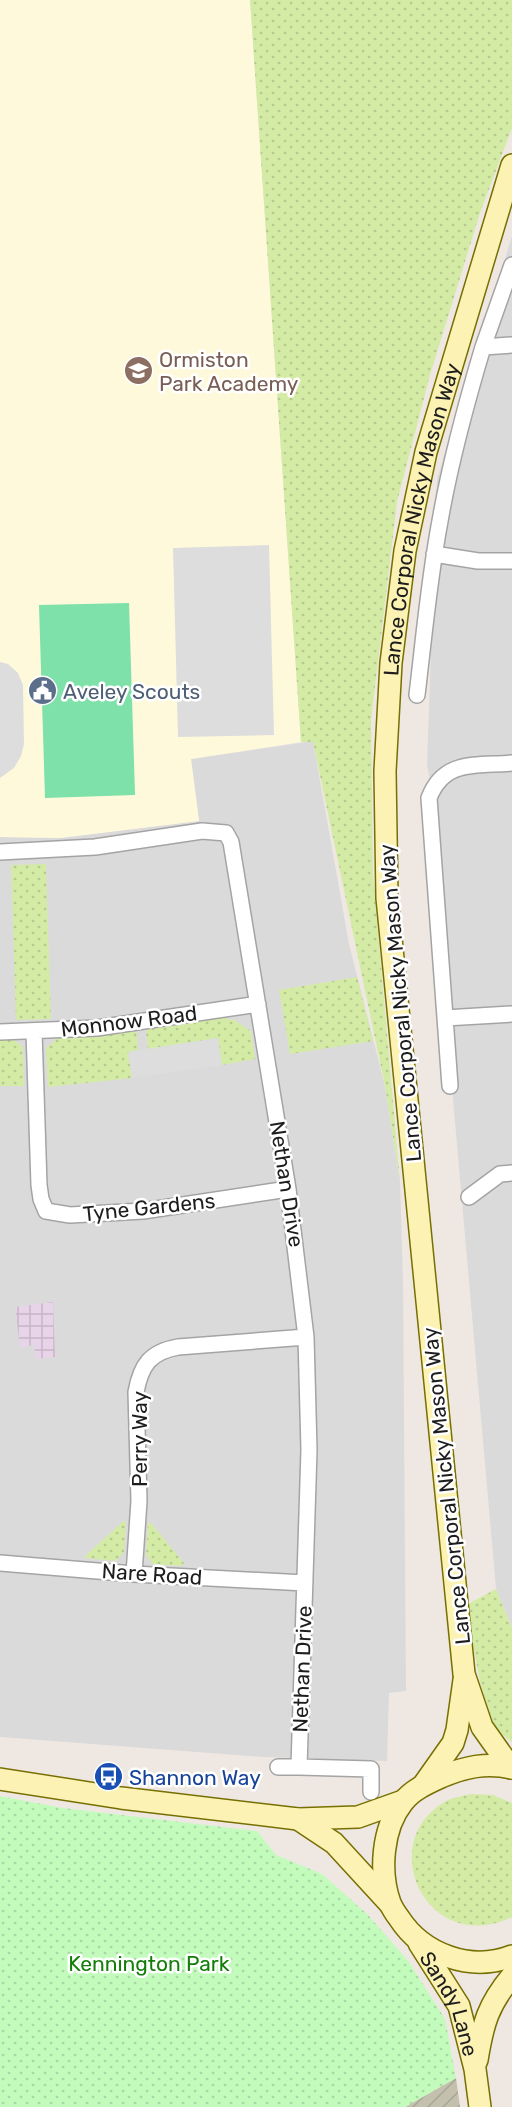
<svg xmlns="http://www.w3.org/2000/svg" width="512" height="2107" viewBox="0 0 512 2107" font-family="Rubik,sans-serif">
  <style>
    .residential { fill: #dbdada }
    .industrial { fill: url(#industrial-grid) }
    .education { fill: #fff9db }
    .construction { fill: url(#construction-furrows) }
    .grass { fill: url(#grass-dots) }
    .park { fill: url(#park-dots) }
    .pitch { fill: #7de1a9 }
    .parking { fill: #ddd }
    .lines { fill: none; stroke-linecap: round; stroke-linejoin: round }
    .street-casing { stroke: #a4a4a4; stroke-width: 18 }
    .secondary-casing { stroke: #776f01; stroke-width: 24 }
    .street { stroke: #fff; stroke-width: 15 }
    .secondary { stroke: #fbf2b4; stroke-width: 21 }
    .labels { text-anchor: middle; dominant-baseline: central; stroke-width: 5; stroke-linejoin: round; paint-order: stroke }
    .education-label { font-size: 21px; fill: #785e54; stroke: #fff; text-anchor: start }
    .street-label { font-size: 21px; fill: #1d1d1d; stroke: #fff }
    .service-label { font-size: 21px; fill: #4e5e75; stroke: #fff; text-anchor: start }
    .transit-label { font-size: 21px; fill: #164399; stroke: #fff; text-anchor: start }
    .park-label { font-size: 21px; fill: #137e08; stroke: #fff }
  </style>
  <defs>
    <pattern id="industrial-grid" width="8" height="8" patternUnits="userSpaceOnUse" patternTransform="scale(1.5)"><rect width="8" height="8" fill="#e8d4e8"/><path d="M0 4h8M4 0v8" fill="none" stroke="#c7b6c7"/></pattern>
    <pattern id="construction-furrows" width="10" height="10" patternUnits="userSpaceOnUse" patternTransform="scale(1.5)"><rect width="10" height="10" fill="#c3c0ae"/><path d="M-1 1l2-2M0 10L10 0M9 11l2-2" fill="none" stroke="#a7a595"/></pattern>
    <pattern id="grass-dots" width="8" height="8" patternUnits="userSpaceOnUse" patternTransform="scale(1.5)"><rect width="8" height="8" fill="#d4eba6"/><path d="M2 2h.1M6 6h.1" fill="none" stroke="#b6c98e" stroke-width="1.8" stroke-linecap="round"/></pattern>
    <pattern id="park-dots" width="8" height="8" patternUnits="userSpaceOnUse" patternTransform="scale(1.5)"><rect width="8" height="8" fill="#c3fbbd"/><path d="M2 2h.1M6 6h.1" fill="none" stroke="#a7d7a2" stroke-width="1.8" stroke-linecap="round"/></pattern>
  </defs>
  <rect width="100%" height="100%" fill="#efe8e2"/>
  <path class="residential" d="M 512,236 L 512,1628 L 496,1589 L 452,1088 L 436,808 L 427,765 L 437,479 Z
    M 313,741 L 349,944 L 385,1086 L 400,1181 L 403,1280 L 406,1691 L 389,1693 L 387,1761 L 263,1757 L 0,1737 L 0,837 L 60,838 L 199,821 L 191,759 Z"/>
  <path class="industrial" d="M 53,1302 L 55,1357 L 36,1359 L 34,1345 L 20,1347 L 15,1307 Z"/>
  <path class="education" d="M 0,0 L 250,0 L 301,742 L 191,759 L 199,821 L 60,838 L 0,837 Z"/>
  <path class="construction" d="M 456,2078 L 460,2107 L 405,2107 Z"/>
  <path class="grass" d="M 250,0 L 512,0 L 512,128 L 480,213 L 430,375 L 397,502 L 371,720 L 373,875 L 400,1181 L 385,1086 L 313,742 L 301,742 Z
    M 46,864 L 51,1019 L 16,1020 L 11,865 Z
    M 357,977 L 373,1041 L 290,1054 L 279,990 Z
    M 227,1015 L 227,1020 L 233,1019 L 251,1031 L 255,1059 L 222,1065 L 218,1038 L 148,1049 L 146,1031 L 149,1027 Z
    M 132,1030 L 137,1033 L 138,1050 L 128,1052 L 132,1078 L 48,1087 L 46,1048 L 58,1038 Z
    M 0,1039 L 14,1040 L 23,1047 L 24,1086 L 0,1086 Z
    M 124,1521 L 126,1522 L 124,1552 L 116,1561 L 85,1558 L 85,1556 Z
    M 148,1523 L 151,1523 L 184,1563 L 181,1566 L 153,1564 L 146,1555 Z
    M 496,1589 L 512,1628 L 512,1742 L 495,1729 L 480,1682 L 466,1605 Z
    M 471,1794 L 493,1795 L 512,1803 L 512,1917 C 426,1958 372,1840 448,1800 C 455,1797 464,1796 471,1794 Z"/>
  <path class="park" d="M 0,1796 L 63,1808 L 257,1831 L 276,1855 L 322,1874 L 368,1915 L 409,1962 L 445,2019 L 456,2078 L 405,2107 L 0,2107 Z"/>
  <path class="pitch" d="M 129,603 L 135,795 L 45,798 L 39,605 Z"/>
  <path class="parking" d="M 269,545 L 274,735 L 178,737 L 173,548 Z
    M 0,662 L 8,664 L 18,673 L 23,685 L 24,744 L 21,756 L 14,768 L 0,778 Z
    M 218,1038 L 222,1065 L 132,1078 L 128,1052 Z"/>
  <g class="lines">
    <defs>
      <path id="street" d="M 483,347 L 512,265
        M 434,554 L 478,561 L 512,561
        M 417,695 C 424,637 429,579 440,521 C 450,463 466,404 483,347 L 512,345
        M 0,852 L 95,847 L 202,831 L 226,833 L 231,842 L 288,1189 L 306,1337 L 309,1450 L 299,1767 L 278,1767
        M 445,1018 L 512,1014
        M 34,1031 L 39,1185 L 41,1199 L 46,1211 L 70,1215 L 143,1211 L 288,1189
        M 0,1032 L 97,1028 L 258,1004
        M 450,1086 L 429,798 C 444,759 476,766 512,763
        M 469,1197 L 500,1174 L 512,1173
        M 0,1563 L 134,1574 L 305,1583
        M 134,1574 L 139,1501 L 136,1392 C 141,1365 150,1352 178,1347 L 306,1337
        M 299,1767 L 371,1769 L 371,1792"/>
      <g id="secondary">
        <path id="s1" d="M 511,1768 L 482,1727 L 464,1674 L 387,898 L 385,771 L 391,663 L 405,551 L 426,452 L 512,165"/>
        <path d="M 512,1768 C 486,1762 465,1767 441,1777 C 428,1783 412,1790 403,1802 C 382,1828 379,1872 390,1903 C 392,1908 396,1914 399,1918 C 423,1955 471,1972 512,1956"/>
        <path d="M 0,1779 L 121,1798 L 298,1819 L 358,1817 L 403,1801"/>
        <path d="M 424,1784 L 453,1743 L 457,1730 L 464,1680"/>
        <path d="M 298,1819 L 334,1843 L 390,1904"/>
        <path id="s2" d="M 419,1943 L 459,2006 L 475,2069 L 480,2107"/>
        <path d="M 477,2060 C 483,2023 488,2005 512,1976"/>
      </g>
    </defs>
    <use href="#street" class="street-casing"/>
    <use href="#secondary" class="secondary-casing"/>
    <use href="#street" class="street"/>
    <use href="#secondary" class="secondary"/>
  </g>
  <defs>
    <symbol id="school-disc" viewBox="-11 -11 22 22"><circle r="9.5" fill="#8d6e63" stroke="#fff"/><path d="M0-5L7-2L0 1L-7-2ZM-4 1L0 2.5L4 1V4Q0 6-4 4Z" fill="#fff"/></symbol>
    <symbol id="civic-disc" viewBox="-11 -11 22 22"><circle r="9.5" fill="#5c6f8a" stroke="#fff"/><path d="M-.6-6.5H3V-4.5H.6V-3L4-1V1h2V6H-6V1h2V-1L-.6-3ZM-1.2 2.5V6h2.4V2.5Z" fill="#fff"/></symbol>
    <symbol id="bus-disc" viewBox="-11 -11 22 22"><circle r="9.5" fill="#1a4fb4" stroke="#fff"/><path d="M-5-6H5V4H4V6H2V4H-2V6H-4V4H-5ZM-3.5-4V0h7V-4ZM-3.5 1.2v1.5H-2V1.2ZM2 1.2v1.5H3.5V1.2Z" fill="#fff"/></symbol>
  </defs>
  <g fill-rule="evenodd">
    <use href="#school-disc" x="122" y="354" width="33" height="33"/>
    <use href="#civic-disc" x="26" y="674" width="33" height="33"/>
    <use href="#bus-disc" x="92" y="1760" width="33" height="33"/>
  </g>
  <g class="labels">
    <g class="education-label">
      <text x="159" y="359">Ormiston<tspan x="159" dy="24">Park Academy</tspan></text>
    </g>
    <g class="street-label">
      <text stroke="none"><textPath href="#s1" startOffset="1268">Lance Corporal Nicky Mason Way</textPath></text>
      <text transform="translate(400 1003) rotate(-95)">Lance Corporal Nicky Mason Way</text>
      <text transform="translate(129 1021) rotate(-7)">Monnow Road</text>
      <text transform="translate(287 1184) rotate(81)">Nethan Drive</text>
      <text transform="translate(149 1207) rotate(-6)">Tyne Gardens</text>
      <text transform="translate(139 1439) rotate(-90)">Perry Way</text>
      <text transform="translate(446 1486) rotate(-96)">Lance Corporal Nicky Mason Way</text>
      <text transform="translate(152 1574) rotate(4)">Nare Road</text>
      <text transform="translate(302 1669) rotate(-88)">Nethan Drive</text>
      <text stroke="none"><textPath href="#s2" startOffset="69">Sandy Lane</textPath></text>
    </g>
    <g class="service-label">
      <text x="63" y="691">Aveley Scouts</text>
    </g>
    <g class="transit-label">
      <text x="129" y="1777">Shannon Way</text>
    </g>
    <g class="park-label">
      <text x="149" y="1963">Kennington Park</text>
    </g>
  </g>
</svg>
